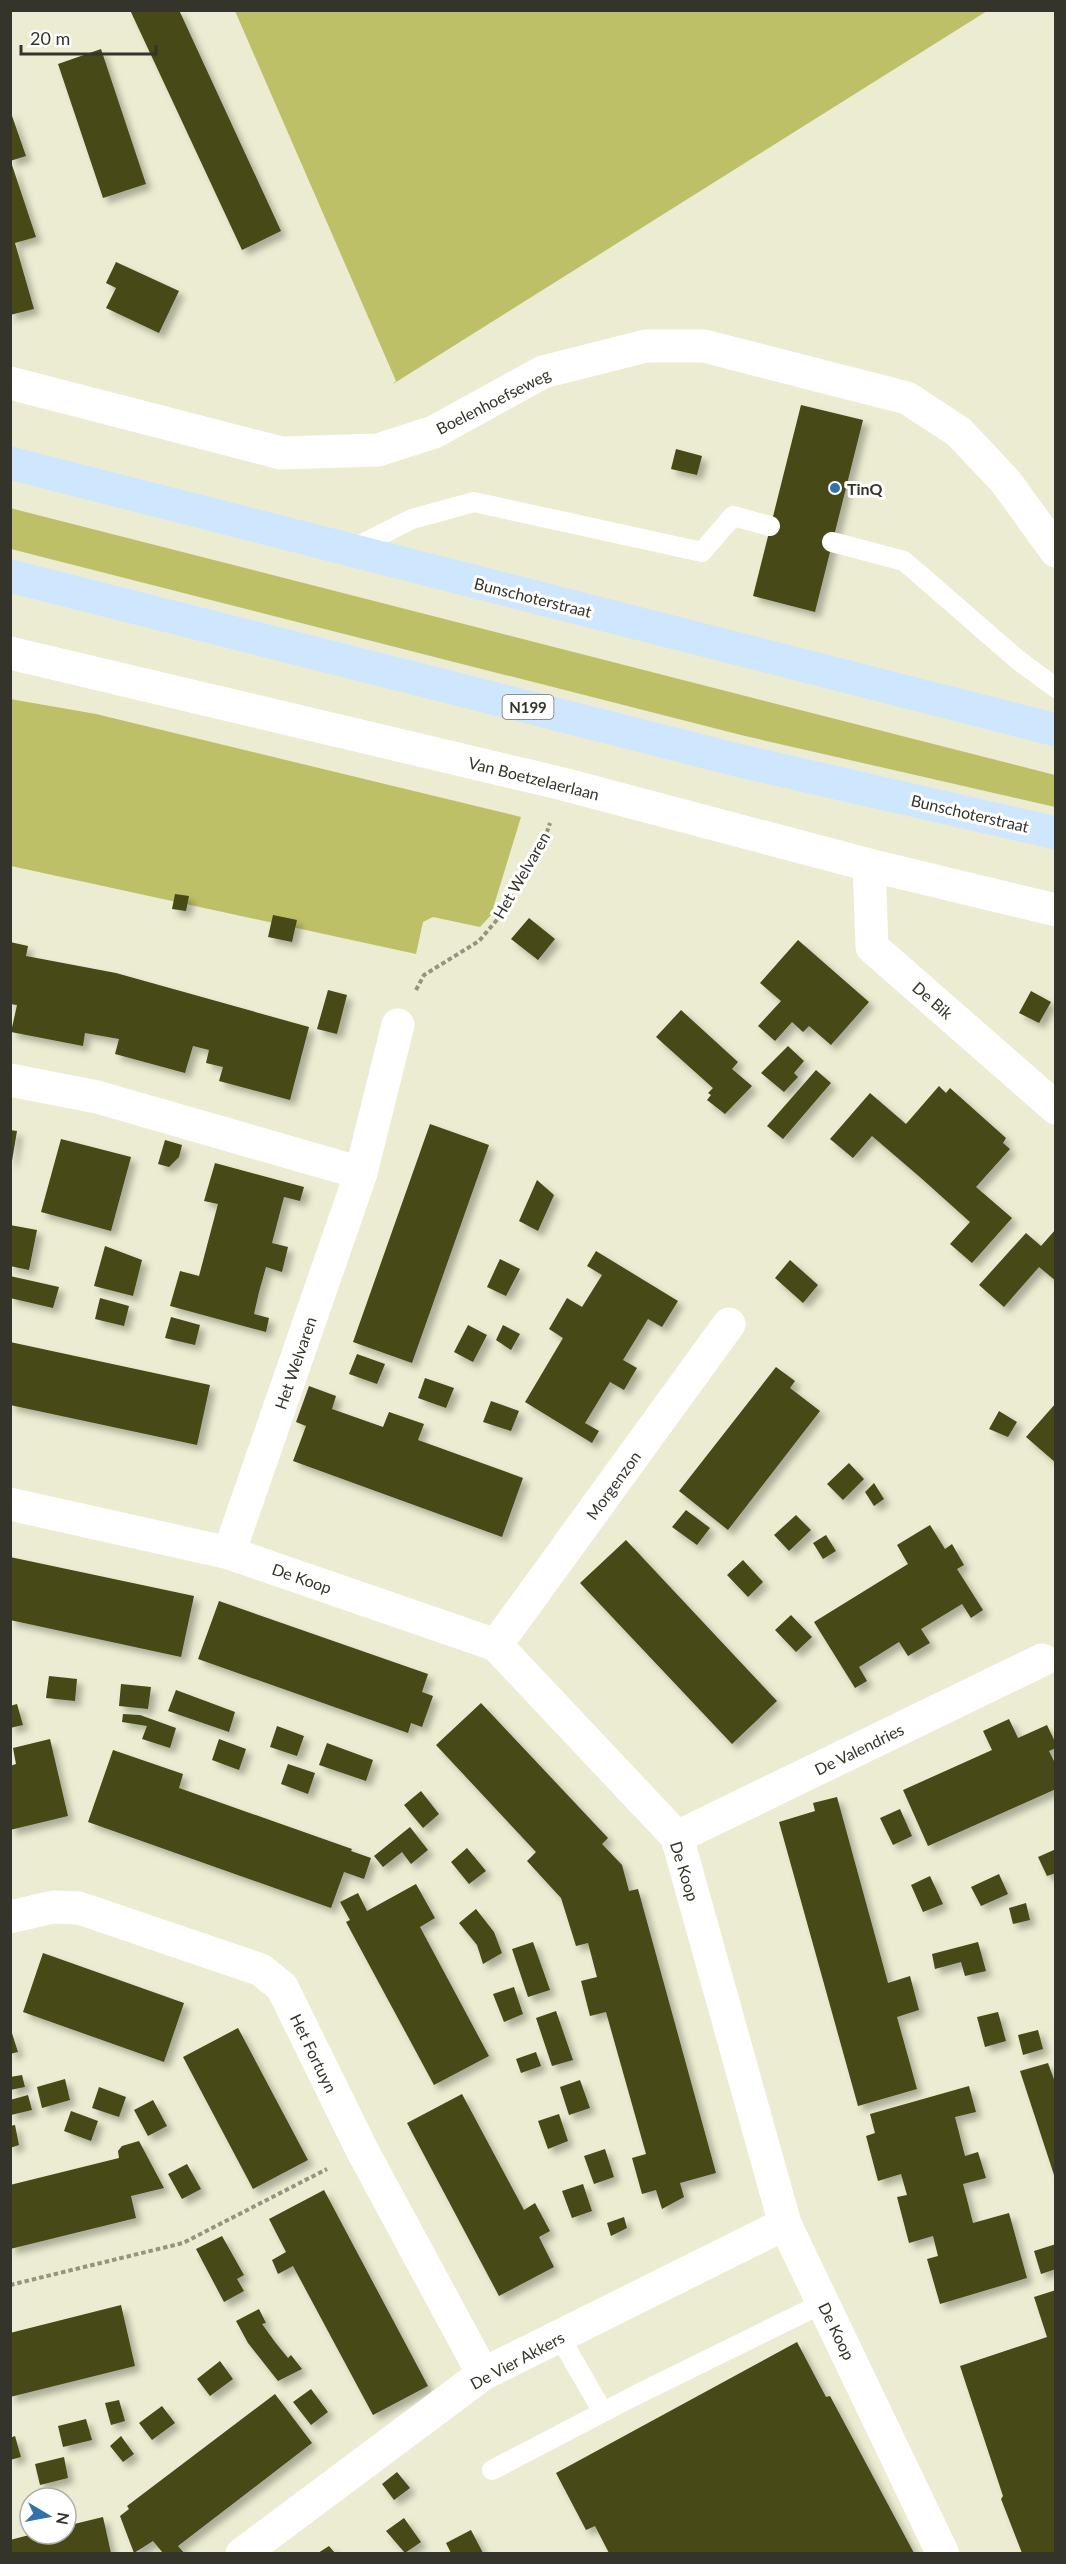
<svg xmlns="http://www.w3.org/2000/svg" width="1066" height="2564" viewBox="0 0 1066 2564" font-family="Lato,sans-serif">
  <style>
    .green { fill: #bec068 }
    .building { fill: #474819; filter: url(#shadow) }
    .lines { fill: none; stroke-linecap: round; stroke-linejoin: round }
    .path { stroke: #949481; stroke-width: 4; stroke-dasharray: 4.5 3; stroke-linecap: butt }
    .lane { stroke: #fff; stroke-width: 20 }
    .street { stroke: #fff; stroke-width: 33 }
    .primary { stroke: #cee6fe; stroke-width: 33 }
    .poi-dot { fill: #3372a9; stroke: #fff; stroke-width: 2 }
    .labels { text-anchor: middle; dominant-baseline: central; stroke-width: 6; stroke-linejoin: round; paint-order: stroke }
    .shield { fill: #fff; stroke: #71716a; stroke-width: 1.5 }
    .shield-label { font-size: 15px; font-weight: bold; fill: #34342a }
    .street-label { font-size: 16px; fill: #34342a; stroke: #fff }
    .poi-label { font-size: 16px; font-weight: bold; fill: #34342a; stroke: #fff; text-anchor: start }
  </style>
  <defs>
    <filter id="shadow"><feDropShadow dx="5.5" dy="5.5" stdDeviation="3" flood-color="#0004"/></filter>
  </defs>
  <rect width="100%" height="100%" fill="#ebecd1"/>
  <path class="green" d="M 235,11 L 987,11 L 393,384 L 396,381 Z
    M 10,508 L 1055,775 L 1055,807 L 745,736 L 11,549 Z
    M 10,699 L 96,714 L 521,817 L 491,915 L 480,927 L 433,917 L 423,922 L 416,954 L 11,866 Z"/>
  <path class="building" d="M 130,10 L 179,10 L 281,231 L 242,250 Z
    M 101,49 L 146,184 L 103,198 L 58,64 Z
    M 10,110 L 26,156 L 10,161 Z
    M 11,162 L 36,237 L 15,243 L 34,309 L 10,315 Z
    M 116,262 L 179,291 L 159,333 L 106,308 L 116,288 L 106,283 Z
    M 801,405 L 863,420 L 815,612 L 753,596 Z
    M 676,449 L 702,456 L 697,475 L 671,469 Z
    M 175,894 L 189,896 L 186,911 L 172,909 Z
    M 273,915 L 297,920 L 292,942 L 268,937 Z
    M 529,918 L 555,939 L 538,960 L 511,939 Z
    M 798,940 L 869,1002 L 831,1045 L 809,1026 L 803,1032 L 792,1022 L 775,1041 L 758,1026 L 781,1001 L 760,983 Z
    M 10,942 L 28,946 L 26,956 L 116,973 L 309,1027 L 290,1100 L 219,1081 L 223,1067 L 206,1063 L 209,1050 L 193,1046 L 185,1073 L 115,1054 L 119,1039 L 85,1033 L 83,1046 L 11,1032 L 17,1005 L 10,1004 Z
    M 328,990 L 347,995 L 337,1034 L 317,1029 Z
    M 1031,991 L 1051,1002 L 1039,1023 L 1019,1013 Z
    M 681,1010 L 738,1062 L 732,1069 L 752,1086 L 725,1114 L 707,1100 L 711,1095 L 708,1093 L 713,1088 L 656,1037 Z
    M 788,1046 L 804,1061 L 794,1073 L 798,1077 L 784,1092 L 761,1073 Z
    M 816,1070 L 831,1083 L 783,1139 L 767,1126 Z
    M 939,1086 L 946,1093 L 950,1088 L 1006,1138 L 1003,1143 L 1010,1149 L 976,1187 L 1012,1218 L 972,1263 L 950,1244 L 970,1222 L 921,1178 L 872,1136 L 853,1158 L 830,1139 L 870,1093 L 906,1124 Z
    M 430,1124 L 489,1145 L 412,1363 L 353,1342 Z
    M 10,1130 L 17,1131 L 12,1161 L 10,1161 Z
    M 61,1139 L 131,1157 L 111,1231 L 41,1212 Z
    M 165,1140 L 182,1145 L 179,1157 L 169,1167 L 158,1164 Z
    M 215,1163 L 304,1187 L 300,1201 L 284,1197 L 272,1243 L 288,1247 L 282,1272 L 266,1267 L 259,1292 L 254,1314 L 269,1318 L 266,1332 L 170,1306 L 180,1271 L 199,1276 L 218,1204 L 204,1201 Z
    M 537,1180 L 554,1195 L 538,1231 L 519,1221 Z
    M 10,1225 L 37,1230 L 29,1270 L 10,1266 Z
    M 1056,1229 L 1056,1281 L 1039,1267 L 1004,1307 L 979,1285 L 1026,1233 L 1041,1246 Z
    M 105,1246 L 142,1260 L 133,1296 L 94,1286 Z
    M 596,1251 L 678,1301 L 662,1327 L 648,1319 L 623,1360 L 637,1368 L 631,1378 L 624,1390 L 610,1382 L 585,1423 L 599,1431 L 592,1443 L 525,1402 L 563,1338 L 549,1329 L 567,1298 L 582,1307 L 602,1275 L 587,1266 Z
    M 500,1259 L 520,1269 L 506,1296 L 487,1287 Z
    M 790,1260 L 818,1285 L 803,1303 L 775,1278 Z
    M 10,1276 L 59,1287 L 53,1308 L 10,1298 Z
    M 100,1298 L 129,1306 L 124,1326 L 95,1319 Z
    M 171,1317 L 200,1325 L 195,1345 L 165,1338 Z
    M 468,1325 L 487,1335 L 473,1362 L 454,1352 Z
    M 503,1325 L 520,1334 L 511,1350 L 496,1340 Z
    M 10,1342 L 210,1385 L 197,1445 L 10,1405 Z
    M 357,1354 L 385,1364 L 377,1384 L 349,1374 Z
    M 776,1367 L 795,1381 L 790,1388 L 820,1411 L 728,1530 L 679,1491 Z
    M 425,1378 L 454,1388 L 446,1408 L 418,1398 Z
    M 309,1386 L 336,1396 L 332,1409 L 383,1427 L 389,1412 L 424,1424 L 418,1440 L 523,1478 L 502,1537 L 293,1461 L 306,1426 L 296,1422 Z
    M 491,1401 L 519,1411 L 511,1431 L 483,1422 Z
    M 1056,1403 L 1056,1463 L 1026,1437 Z
    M 999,1411 L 1017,1422 L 1008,1437 L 989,1429 Z
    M 849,1463 L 864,1479 L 843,1500 L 827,1484 Z
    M 874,1483 L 884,1499 L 874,1506 L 865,1492 Z
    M 686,1510 L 710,1528 L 697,1545 L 672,1527 Z
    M 796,1515 L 811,1530 L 789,1551 L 774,1535 Z
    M 930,1525 L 945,1549 L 952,1544 L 964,1565 L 957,1569 L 983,1610 L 971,1618 L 962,1604 L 921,1629 L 930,1643 L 908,1656 L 899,1642 L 859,1667 L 867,1681 L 855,1688 L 814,1622 L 908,1564 L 897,1545 Z
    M 826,1535 L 836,1551 L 823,1559 L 813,1543 Z
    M 626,1540 L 777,1701 L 732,1744 L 580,1583 Z
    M 10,1557 L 194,1596 L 181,1657 L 10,1620 Z
    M 743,1560 L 763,1582 L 748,1597 L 727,1575 Z
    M 219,1601 L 428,1674 L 422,1692 L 433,1696 L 422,1727 L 411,1723 L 408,1733 L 198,1659 Z
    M 791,1615 L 812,1637 L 796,1652 L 775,1630 Z
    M 49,1676 L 77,1679 L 75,1701 L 46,1698 Z
    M 121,1684 L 151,1687 L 148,1709 L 119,1706 Z
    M 176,1690 L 235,1712 L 229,1732 L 168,1711 Z
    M 481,1703 L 608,1838 L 602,1844 L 622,1865 L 629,1891 L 638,1889 L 716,2173 L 680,2183 L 684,2197 L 662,2209 L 656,2190 L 642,2194 L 632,2158 L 646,2154 L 606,2012 L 590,2016 L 581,1981 L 597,1977 L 588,1943 L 576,1946 L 561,1898 L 527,1861 L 536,1852 L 436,1745 Z
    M 17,1704 L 23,1725 L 10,1728 L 10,1706 Z
    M 123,1714 L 140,1715 L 176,1728 L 170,1748 L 142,1739 L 147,1726 L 122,1722 Z
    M 1009,1719 L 1018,1738 L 1047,1725 L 1056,1744 L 1056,1748 L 1049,1751 L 1056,1765 L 1056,1789 L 928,1846 L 903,1790 L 992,1750 L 983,1731 Z
    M 277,1726 L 304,1736 L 297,1756 L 270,1747 Z
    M 50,1739 L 68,1816 L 10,1830 L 10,1766 L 16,1764 L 13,1748 Z
    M 219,1739 L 246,1749 L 239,1770 L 212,1760 Z
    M 327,1743 L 373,1760 L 366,1781 L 319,1765 Z
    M 113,1750 L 183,1774 L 179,1788 L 352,1849 L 351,1851 L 371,1858 L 364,1879 L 344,1872 L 331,1908 L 88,1822 Z
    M 288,1764 L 315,1773 L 308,1794 L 281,1784 Z
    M 421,1791 L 439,1814 L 423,1828 L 404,1805 Z
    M 837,1797 L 888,1983 L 910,1976 L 919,2010 L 897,2017 L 917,2089 L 858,2106 L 779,1822 L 815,1811 L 813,1803 Z
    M 900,1809 L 912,1836 L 893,1845 L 880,1818 Z
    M 410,1827 L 428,1850 L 411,1864 L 402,1852 L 383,1867 L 374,1856 Z
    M 467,1848 L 486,1871 L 469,1884 L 451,1862 Z
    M 1056,1849 L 1056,1873 L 1047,1876 L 1038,1857 Z
    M 999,1874 L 1008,1894 L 981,1906 L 971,1887 Z
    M 930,1876 L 943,1904 L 923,1912 L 911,1885 Z
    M 416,1884 L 435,1918 L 420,1927 L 489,2056 L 434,2085 L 346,1922 L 350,1920 L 340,1902 L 358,1893 L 367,1911 Z
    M 1026,1903 L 1030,1920 L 1013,1924 L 1009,1908 Z
    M 476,1909 L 494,1932 L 502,1953 L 483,1964 L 477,1945 L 459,1923 Z
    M 533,1942 L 550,1990 L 528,1997 L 512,1949 Z
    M 978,1942 L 986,1971 L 965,1976 L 961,1962 L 935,1969 L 932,1954 Z
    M 43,1953 L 184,2003 L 164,2062 L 23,2012 Z
    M 514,1987 L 523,2014 L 504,2022 L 493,1994 Z
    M 556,2011 L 573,2060 L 552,2066 L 536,2018 Z
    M 998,2012 L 1006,2041 L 985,2047 L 977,2017 Z
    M 10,2027 L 18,2052 L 10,2054 Z
    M 238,2028 L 308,2160 L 253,2189 L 183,2057 Z
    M 1038,2030 L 1043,2049 L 1023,2055 L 1018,2035 Z
    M 536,2052 L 541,2066 L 521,2073 L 516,2059 Z
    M 1048,2063 L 1056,2085 L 1055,2178 L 1020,2071 Z
    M 22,2075 L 25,2087 L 10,2090 L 10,2077 Z
    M 65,2079 L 70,2100 L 42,2108 L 37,2087 Z
    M 580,2080 L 590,2108 L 569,2115 L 560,2087 Z
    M 969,2086 L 976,2112 L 955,2117 L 965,2156 L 978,2152 L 986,2178 L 963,2184 L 973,2223 L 1009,2213 L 1027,2278 L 940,2304 L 927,2259 L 938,2256 L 933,2236 L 909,2243 L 897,2197 L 907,2195 L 901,2174 L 878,2181 L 866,2136 L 875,2133 L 870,2114 Z
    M 99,2087 L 126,2097 L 119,2117 L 92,2108 Z
    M 462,2094 L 524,2210 L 535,2203 L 550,2231 L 539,2237 L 554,2267 L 499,2296 L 407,2123 Z
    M 28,2095 L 32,2110 L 11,2115 L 10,2100 Z
    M 153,2100 L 167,2126 L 148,2136 L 134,2110 Z
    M 71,2111 L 98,2121 L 91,2141 L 64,2131 Z
    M 559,2114 L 568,2141 L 548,2149 L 538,2121 Z
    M 15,2125 L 19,2145 L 10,2148 L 10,2126 Z
    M 139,2141 L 164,2188 L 131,2196 L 136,2218 L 10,2249 L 10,2185 L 119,2158 L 118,2151 L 122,2146 Z
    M 605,2149 L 614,2177 L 594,2184 L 584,2156 Z
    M 187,2164 L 201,2189 L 182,2199 L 168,2174 Z
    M 583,2184 L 592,2211 L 572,2218 L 562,2191 Z
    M 324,2190 L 428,2386 L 373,2415 L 293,2266 L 278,2274 L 272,2260 L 286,2252 L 269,2219 Z
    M 624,2217 L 627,2228 L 611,2236 L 607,2223 Z
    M 222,2236 L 244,2275 L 237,2279 L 244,2291 L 224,2302 L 196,2249 Z
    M 1056,2244 L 1056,2269 L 1041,2274 L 1034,2251 Z
    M 1056,2290 L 1056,2553 L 1022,2553 L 1001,2499 L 1003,2496 L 960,2366 L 1047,2337 L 1034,2297 Z
    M 121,2305 L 135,2366 L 10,2397 L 10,2333 Z
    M 259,2309 L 266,2323 L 262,2324 L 275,2342 L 288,2358 L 291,2355 L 302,2369 L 278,2381 L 248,2343 L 236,2321 Z
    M 797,2342 L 826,2397 L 830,2396 L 914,2553 L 609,2553 L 595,2526 L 586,2530 L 556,2473 Z
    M 220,2361 L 233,2379 L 210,2396 L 197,2379 Z
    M 311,2389 L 328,2412 L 311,2425 L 293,2402 Z
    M 275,2394 L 312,2443 L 178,2546 L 184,2553 L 163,2553 L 153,2541 L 134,2553 L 120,2516 L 129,2509 L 127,2506 Z
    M 119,2400 L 125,2421 L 111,2425 L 105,2403 Z
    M 162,2406 L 175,2423 L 152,2440 L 139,2423 Z
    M 86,2419 L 92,2440 L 63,2447 L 58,2426 Z
    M 15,2436 L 21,2457 L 10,2460 L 10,2438 Z
    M 121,2436 L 134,2454 L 123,2462 L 110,2446 Z
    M 64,2457 L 68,2478 L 40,2485 L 35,2464 Z
    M 397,2472 L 410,2488 L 394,2500 L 382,2484 Z
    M 103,2517 L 111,2553 L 10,2553 L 10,2540 L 33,2534 L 66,2534 L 66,2526 Z
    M 404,2518 L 421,2542 L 405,2553 L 386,2531 Z
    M 471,2530 L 483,2553 L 451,2553 L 446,2543 Z
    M 329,2546 L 335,2553 L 318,2553 Z"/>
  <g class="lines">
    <path class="path" d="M 416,990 L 424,975 L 479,941 L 501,915 L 545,838 L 550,823
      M 10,2285 L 183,2243 L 327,2169"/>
    <path class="lane" d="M 832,542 L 904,561 L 1018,660 L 1056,688
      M 350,550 L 412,519 L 474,502 L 702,552 L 733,516 L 770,526
      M 559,2336 L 603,2412
      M 492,2470 L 634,2396 L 823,2303"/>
    <path class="street" d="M 10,383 L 281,453 L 378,450 L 434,432 L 543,372 L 646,346 L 704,346 L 907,398 L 959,432 L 1006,482 L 1056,551
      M 10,653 L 563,784 L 869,865 L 1056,910
      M 869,865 L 872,947 L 1056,1108
      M 10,1080 L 97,1097 L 361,1173
      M 10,1504 L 229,1553 L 496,1645 L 677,1837 L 785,2224 L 943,2554
      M 229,1553 L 361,1173 L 398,1025
      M 496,1645 L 729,1324
      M 677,1837 L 1042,1660
      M 10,1917 L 53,1907 L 79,1908 L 261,1970 L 282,1987 L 362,2150 L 483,2374
      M 242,2554 L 483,2374 L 785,2224"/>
    <path class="primary" d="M 10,463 L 1056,730
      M 10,576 L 741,761 L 1056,833"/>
  </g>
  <circle class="poi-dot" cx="835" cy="488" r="6"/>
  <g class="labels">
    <rect class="shield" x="502.5" y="695" width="51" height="24" rx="4.5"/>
    <g class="shield-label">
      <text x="528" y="707">N199</text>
    </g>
    <g class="street-label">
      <text transform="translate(493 401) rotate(-27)">Boelenhoefseweg</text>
      <text transform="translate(533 597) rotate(14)">Bunschoterstraat</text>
      <text transform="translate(534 778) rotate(14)">Van Boetzelaerlaan</text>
      <text transform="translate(970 813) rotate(13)">Bunschoterstraat</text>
      <text transform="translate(521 875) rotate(-60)">Het Welvaren</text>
      <text transform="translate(933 1000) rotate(41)">De Bik</text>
      <text transform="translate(295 1363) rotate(-71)">Het Welvaren</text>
      <text transform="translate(613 1485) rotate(-54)">Morgenzon</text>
      <text transform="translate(302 1578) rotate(19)">De Koop</text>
      <text transform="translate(859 1749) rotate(-26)">De Valendries</text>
      <text transform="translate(685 1871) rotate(73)">De Koop</text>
      <text transform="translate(314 2053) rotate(64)">Het Fortuyn</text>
      <text transform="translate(837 2331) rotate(64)">De Koop</text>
      <text transform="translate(517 2360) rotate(-28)">De Vier Akkers</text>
    </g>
    <g class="poi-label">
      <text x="847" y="488">TinQ</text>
    </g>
  </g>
  <rect width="1066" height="2564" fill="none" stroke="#34342a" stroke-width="24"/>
  <g transform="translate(48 2516) rotate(100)"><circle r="28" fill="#ffffff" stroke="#aeaeaa" stroke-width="1.5"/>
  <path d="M0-4.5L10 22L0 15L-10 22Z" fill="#3372a9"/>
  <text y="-9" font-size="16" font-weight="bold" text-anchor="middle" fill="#34342a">N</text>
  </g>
  <path d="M21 45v9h135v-9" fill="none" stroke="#34342a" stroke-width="3"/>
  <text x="30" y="45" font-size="18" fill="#34342a" stroke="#ffffff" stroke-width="4.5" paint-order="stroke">20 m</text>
</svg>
